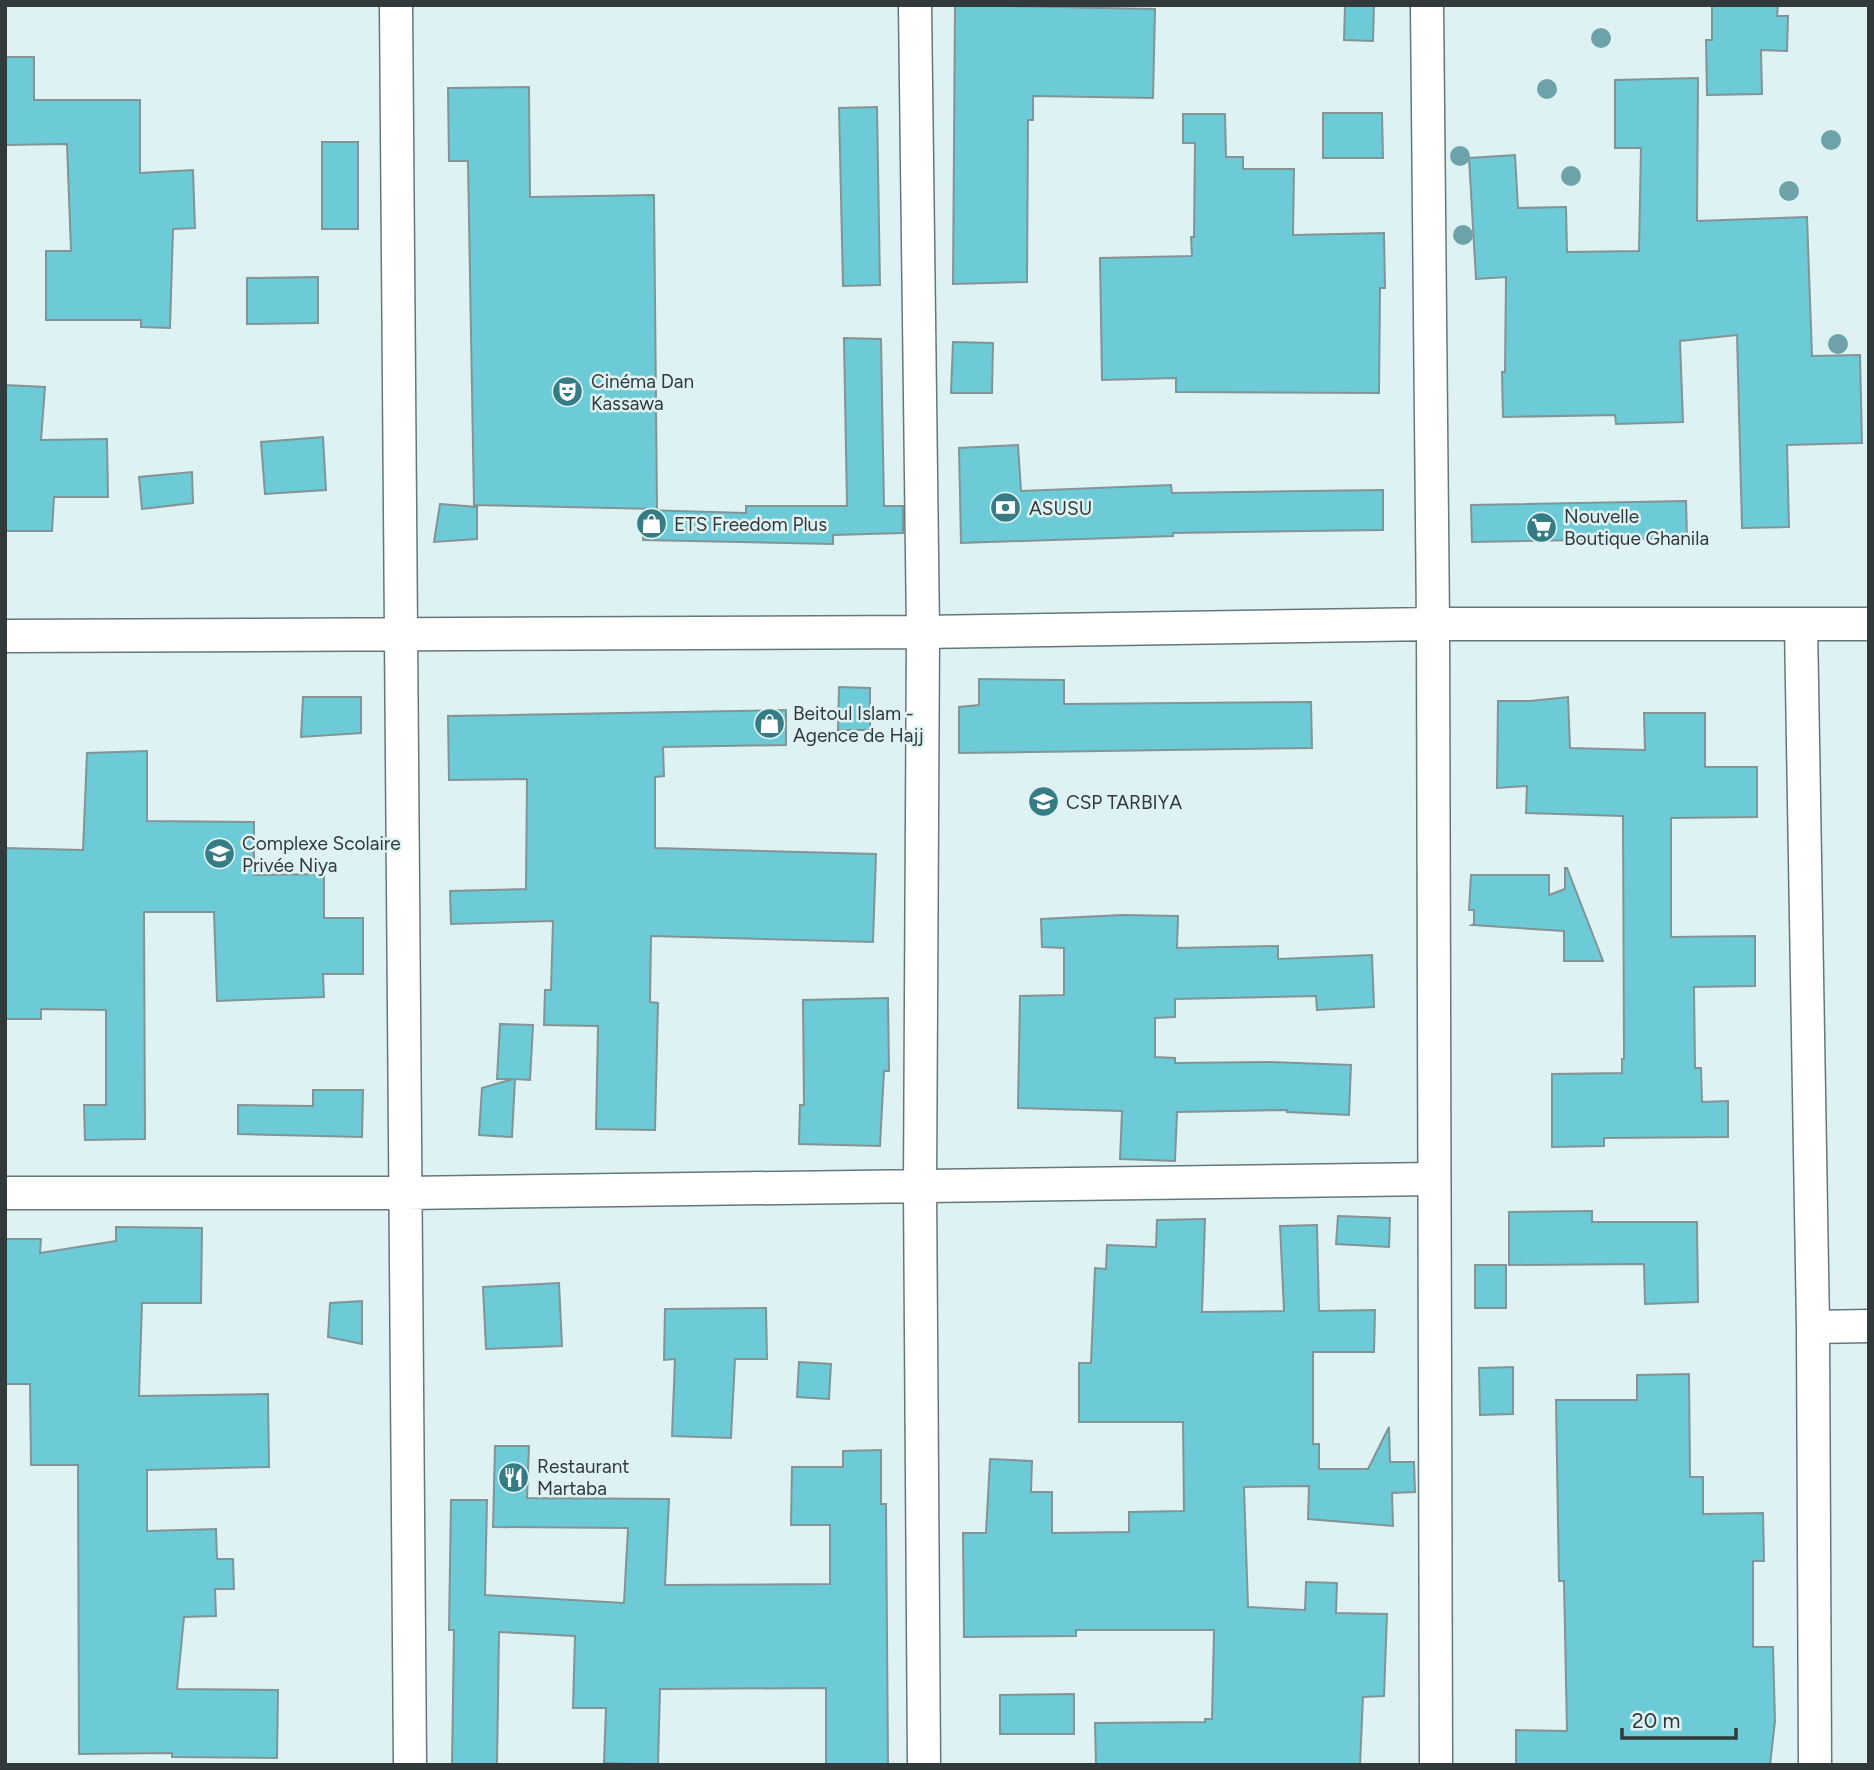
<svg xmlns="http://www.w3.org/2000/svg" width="1874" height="1770" viewBox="0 0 1874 1770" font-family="Figtree,sans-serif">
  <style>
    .building { fill: #6ccbd7; stroke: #829496; stroke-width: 2 }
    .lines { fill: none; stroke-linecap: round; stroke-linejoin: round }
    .minor-casing { stroke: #667779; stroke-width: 35 }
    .minor { stroke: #fff; stroke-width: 32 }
    .tree { fill: #6da2a8 }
    .labels { text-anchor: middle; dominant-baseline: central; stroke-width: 5; stroke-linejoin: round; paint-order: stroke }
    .poi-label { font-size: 19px; fill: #32393a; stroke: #def2f4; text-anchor: start }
  </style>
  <rect width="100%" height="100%" fill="#def2f4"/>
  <path class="building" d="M 955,5 L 1155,9 L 1153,98 L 1033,96 L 1033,120 L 1028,120 L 1027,282 L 953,284 Z
    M 1345,5 L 1374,5 L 1373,41 L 1344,40 Z
    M 1712,5 L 1778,5 L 1777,16 L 1788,16 L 1787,51 L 1761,50 L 1762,94 L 1707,95 L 1706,40 L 1712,40 Z
    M 5,57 L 34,57 L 34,100 L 140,100 L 140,173 L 193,170 L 195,228 L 173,229 L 170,328 L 141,327 L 141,320 L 46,320 L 46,251 L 71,251 L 67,144 L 5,145 Z
    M 1698,78 L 1697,221 L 1807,217 L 1812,356 L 1860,355 L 1862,443 L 1787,445 L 1789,527 L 1742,528 L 1737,335 L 1680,341 L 1683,422 L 1616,424 L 1615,415 L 1503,417 L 1502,372 L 1505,372 L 1506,277 L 1476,279 L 1469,158 L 1515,155 L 1518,208 L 1566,207 L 1567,252 L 1639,251 L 1641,148 L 1615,148 L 1615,80 Z
    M 529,87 L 530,197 L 654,195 L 657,509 L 474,505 L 468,161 L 449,161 L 448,88 Z
    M 877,107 L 880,285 L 843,286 L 839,108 Z
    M 1323,113 L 1382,113 L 1383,158 L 1323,158 Z
    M 1183,114 L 1225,114 L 1226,157 L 1243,157 L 1243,169 L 1294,169 L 1293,235 L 1384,233 L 1385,288 L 1380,288 L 1379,393 L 1176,392 L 1176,378 L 1102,380 L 1100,258 L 1192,256 L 1191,237 L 1194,237 L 1195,143 L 1183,143 Z
    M 322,142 L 358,142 L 358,229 L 322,229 Z
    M 318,277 L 318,323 L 247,324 L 247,278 Z
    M 844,338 L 881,339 L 884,506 L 903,506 L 903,533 L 833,535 L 833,544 L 643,540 L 644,510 L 746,513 L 746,506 L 847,506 Z
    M 953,342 L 993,343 L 992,393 L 951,393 Z
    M 5,385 L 45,387 L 41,440 L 107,439 L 108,497 L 54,497 L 52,531 L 5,531 Z
    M 323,437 L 326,490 L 265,494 L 261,442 Z
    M 1018,445 L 1021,491 L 1171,485 L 1172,493 L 1383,490 L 1383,530 L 1173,533 L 1173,536 L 961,543 L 959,448 Z
    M 192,472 L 193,503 L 142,509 L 139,477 Z
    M 1686,501 L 1687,538 L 1472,542 L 1471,505 Z
    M 440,504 L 477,507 L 477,539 L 434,542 Z
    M 979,679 L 1064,680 L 1064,704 L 1311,702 L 1312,748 L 959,753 L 959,707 L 979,705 Z
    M 839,687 L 870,688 L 870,730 L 838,730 Z
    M 303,697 L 361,697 L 361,733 L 301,737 Z
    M 1568,697 L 1570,748 L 1645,750 L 1644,713 L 1705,713 L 1705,767 L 1757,767 L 1757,817 L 1671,818 L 1671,937 L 1755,936 L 1755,986 L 1694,987 L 1695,1068 L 1701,1068 L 1702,1102 L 1728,1101 L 1728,1137 L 1604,1138 L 1604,1146 L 1552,1147 L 1552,1074 L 1622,1073 L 1622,1059 L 1624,1059 L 1623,816 L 1526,813 L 1527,786 L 1497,788 L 1498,701 L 1530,701 Z
    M 786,710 L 786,745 L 663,747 L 664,776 L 655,777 L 655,848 L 876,854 L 873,942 L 651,936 L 650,1002 L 658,1003 L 655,1130 L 596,1129 L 598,1026 L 544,1025 L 545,990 L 551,990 L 553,921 L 451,924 L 450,891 L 526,889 L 527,779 L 449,780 L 448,716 Z
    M 147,751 L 147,821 L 254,822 L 254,875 L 324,874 L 324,918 L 363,918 L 363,974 L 323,974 L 324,997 L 217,1001 L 214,912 L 144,912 L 145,1139 L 85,1140 L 84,1105 L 106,1105 L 106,1010 L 41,1009 L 41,1019 L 5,1019 L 5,848 L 83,850 L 87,753 Z
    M 1565,868 L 1567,868 L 1603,961 L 1564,961 L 1564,931 L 1472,925 L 1474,924 L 1474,910 L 1469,910 L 1471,875 L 1549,875 L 1549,895 L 1565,889 Z
    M 1122,915 L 1178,916 L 1177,948 L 1278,946 L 1278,959 L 1372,955 L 1374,1007 L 1317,1010 L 1316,996 L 1175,999 L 1175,1017 L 1155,1018 L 1155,1057 L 1175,1058 L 1175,1063 L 1269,1062 L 1351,1065 L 1349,1115 L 1287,1112 L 1287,1110 L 1177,1112 L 1175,1161 L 1120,1159 L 1122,1111 L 1018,1108 L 1020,996 L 1064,995 L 1064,948 L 1042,947 L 1041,919 Z
    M 888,998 L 889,1071 L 884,1071 L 880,1146 L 799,1144 L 800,1105 L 804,1105 L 803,1000 Z
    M 500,1024 L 533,1025 L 530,1080 L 515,1079 L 512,1137 L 479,1135 L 482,1088 L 513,1079 L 497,1079 Z
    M 313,1090 L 363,1090 L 362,1137 L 238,1134 L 238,1105 L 313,1106 Z
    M 1592,1211 L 1592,1222 L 1697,1222 L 1698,1302 L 1645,1304 L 1644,1264 L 1509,1265 L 1509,1212 Z
    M 1338,1216 L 1390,1218 L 1389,1247 L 1336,1244 Z
    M 1205,1219 L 1202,1312 L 1284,1311 L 1280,1226 L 1317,1225 L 1319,1311 L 1375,1310 L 1374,1352 L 1313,1352 L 1313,1444 L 1319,1444 L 1319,1469 L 1368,1469 L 1389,1427 L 1390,1462 L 1414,1462 L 1415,1492 L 1392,1493 L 1393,1526 L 1308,1519 L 1309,1486 L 1244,1487 L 1248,1607 L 1305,1610 L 1306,1582 L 1337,1583 L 1336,1613 L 1387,1614 L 1384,1696 L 1363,1697 L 1360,1765 L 1096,1765 L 1095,1723 L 1205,1722 L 1205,1719 L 1212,1719 L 1214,1630 L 1076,1630 L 1076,1636 L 964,1637 L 963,1533 L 986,1533 L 990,1459 L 1032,1461 L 1031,1492 L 1052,1492 L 1052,1533 L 1129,1532 L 1129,1512 L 1184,1511 L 1183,1422 L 1079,1422 L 1079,1363 L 1091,1363 L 1095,1268 L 1106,1269 L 1107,1245 L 1156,1247 L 1157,1220 Z
    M 116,1227 L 202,1228 L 201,1303 L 142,1303 L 139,1396 L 268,1394 L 269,1467 L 147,1470 L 147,1531 L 216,1529 L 217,1559 L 233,1559 L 234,1589 L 215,1589 L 216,1616 L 184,1617 L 177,1689 L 278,1690 L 277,1758 L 172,1757 L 172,1753 L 79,1754 L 78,1465 L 31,1465 L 30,1384 L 5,1384 L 5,1239 L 41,1239 L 40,1253 L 116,1241 Z
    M 1475,1265 L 1506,1265 L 1506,1308 L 1475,1308 Z
    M 559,1283 L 562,1346 L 486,1349 L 483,1287 Z
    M 362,1301 L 362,1344 L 328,1337 L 330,1303 Z
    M 766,1308 L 767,1359 L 735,1359 L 731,1438 L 672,1436 L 675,1359 L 664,1360 L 665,1309 Z
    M 799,1362 L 831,1364 L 829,1399 L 797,1397 Z
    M 1513,1367 L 1513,1414 L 1480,1415 L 1479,1368 Z
    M 1689,1374 L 1690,1477 L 1703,1477 L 1703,1514 L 1763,1513 L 1764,1561 L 1753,1561 L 1753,1647 L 1773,1647 L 1775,1721 L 1770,1765 L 1516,1765 L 1516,1730 L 1567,1731 L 1564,1581 L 1559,1581 L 1556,1400 L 1637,1400 L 1637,1375 Z
    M 495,1446 L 529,1446 L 527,1498 L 669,1499 L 665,1585 L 830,1584 L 830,1525 L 791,1525 L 792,1467 L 843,1467 L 843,1451 L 881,1450 L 881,1504 L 886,1504 L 888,1765 L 826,1765 L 826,1688 L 660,1689 L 658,1765 L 604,1763 L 606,1708 L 573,1708 L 575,1636 L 499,1632 L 497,1765 L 452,1765 L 454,1630 L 449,1630 L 451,1500 L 487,1500 L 485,1595 L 624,1603 L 628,1528 L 493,1527 Z
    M 1074,1694 L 1074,1734 L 1000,1734 L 1000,1695 Z"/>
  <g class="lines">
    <defs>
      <path id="minor" d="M 396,5 L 410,1765
        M 915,5 L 923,632 L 920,1187 L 924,1765
        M 1427,5 L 1433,624 L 1436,1765
        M 1801,625 L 1813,1327 L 1815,1765
        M 5,636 L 923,632 L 1433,624 L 1869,624
        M 5,1193 L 406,1193 L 1433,1179
        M 1813,1327 L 1869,1326"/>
    </defs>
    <use href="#minor" class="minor-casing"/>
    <use href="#minor" class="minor"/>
  </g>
  <g class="tree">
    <circle cx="1601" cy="38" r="10"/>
    <circle cx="1547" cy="89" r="10"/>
    <circle cx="1831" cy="140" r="10"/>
    <circle cx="1460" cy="156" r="10"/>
    <circle cx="1571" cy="176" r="10"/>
    <circle cx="1789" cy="191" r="10"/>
    <circle cx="1463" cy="235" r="10"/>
    <circle cx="1838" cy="344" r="10"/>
  </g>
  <defs>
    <symbol id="theatre-disc" viewBox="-11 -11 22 22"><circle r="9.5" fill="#357c85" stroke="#def2f4"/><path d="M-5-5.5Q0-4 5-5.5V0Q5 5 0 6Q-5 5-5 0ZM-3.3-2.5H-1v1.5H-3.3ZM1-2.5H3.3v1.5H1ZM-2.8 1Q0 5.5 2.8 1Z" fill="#fff"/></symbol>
    <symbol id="bank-disc" viewBox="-11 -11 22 22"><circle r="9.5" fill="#357c85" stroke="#def2f4"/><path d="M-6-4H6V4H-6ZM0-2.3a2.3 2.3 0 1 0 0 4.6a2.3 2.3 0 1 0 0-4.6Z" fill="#fff"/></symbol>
    <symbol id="shop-disc" viewBox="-11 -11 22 22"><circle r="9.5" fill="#357c85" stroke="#def2f4"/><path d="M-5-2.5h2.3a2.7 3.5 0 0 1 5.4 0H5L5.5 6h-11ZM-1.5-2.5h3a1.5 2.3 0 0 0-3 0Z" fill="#fff"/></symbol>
    <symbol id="supermarket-disc" viewBox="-11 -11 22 22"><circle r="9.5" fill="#357c85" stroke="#def2f4"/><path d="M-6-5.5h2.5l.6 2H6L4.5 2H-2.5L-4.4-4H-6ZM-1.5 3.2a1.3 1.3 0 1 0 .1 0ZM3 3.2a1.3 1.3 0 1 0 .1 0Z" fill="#fff"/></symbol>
    <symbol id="school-disc" viewBox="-11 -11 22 22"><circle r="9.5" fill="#357c85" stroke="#def2f4"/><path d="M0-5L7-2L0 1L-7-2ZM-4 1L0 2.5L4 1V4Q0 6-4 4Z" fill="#fff"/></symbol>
    <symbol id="restaurant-disc" viewBox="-11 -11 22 22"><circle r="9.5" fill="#357c85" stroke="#def2f4"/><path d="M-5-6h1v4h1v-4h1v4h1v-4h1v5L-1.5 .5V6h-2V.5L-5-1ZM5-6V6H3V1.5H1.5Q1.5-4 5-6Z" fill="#fff"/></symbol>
  </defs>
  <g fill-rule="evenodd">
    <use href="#theatre-disc" x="550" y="374" width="35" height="35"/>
    <use href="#bank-disc" x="988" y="490" width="35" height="35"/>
    <use href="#shop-disc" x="634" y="506" width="35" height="35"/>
    <use href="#supermarket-disc" x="1524" y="510" width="35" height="35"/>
    <use href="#shop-disc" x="752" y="706" width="35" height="35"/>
    <use href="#school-disc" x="1026" y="784" width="35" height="35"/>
    <use href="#school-disc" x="202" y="836" width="35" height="35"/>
    <use href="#restaurant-disc" x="496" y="1460" width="35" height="35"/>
  </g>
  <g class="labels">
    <g class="poi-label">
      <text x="591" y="381">Cinéma Dan<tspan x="591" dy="22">Kassawa</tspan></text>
      <text x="1029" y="508">ASUSU</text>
      <text x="1564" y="516">Nouvelle<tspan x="1564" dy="22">Boutique Ghanila</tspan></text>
      <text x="674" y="524">ETS Freedom Plus</text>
      <text x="793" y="713">Beitoul Islam -<tspan x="793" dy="22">Agence de Hajj</tspan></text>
      <text x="1066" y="802">CSP TARBIYA</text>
      <text x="242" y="843">Complexe Scolaire<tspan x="242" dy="22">Privée Niya</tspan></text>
      <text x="537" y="1466">Restaurant<tspan x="537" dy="22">Martaba</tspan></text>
    </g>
  </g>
  <rect width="1874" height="1770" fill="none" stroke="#32393a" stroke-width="14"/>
  <path d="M1622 1728v10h114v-10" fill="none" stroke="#32393a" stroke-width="3.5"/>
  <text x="1632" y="1728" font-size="21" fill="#32393a" stroke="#def2f4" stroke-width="5" paint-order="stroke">20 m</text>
</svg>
